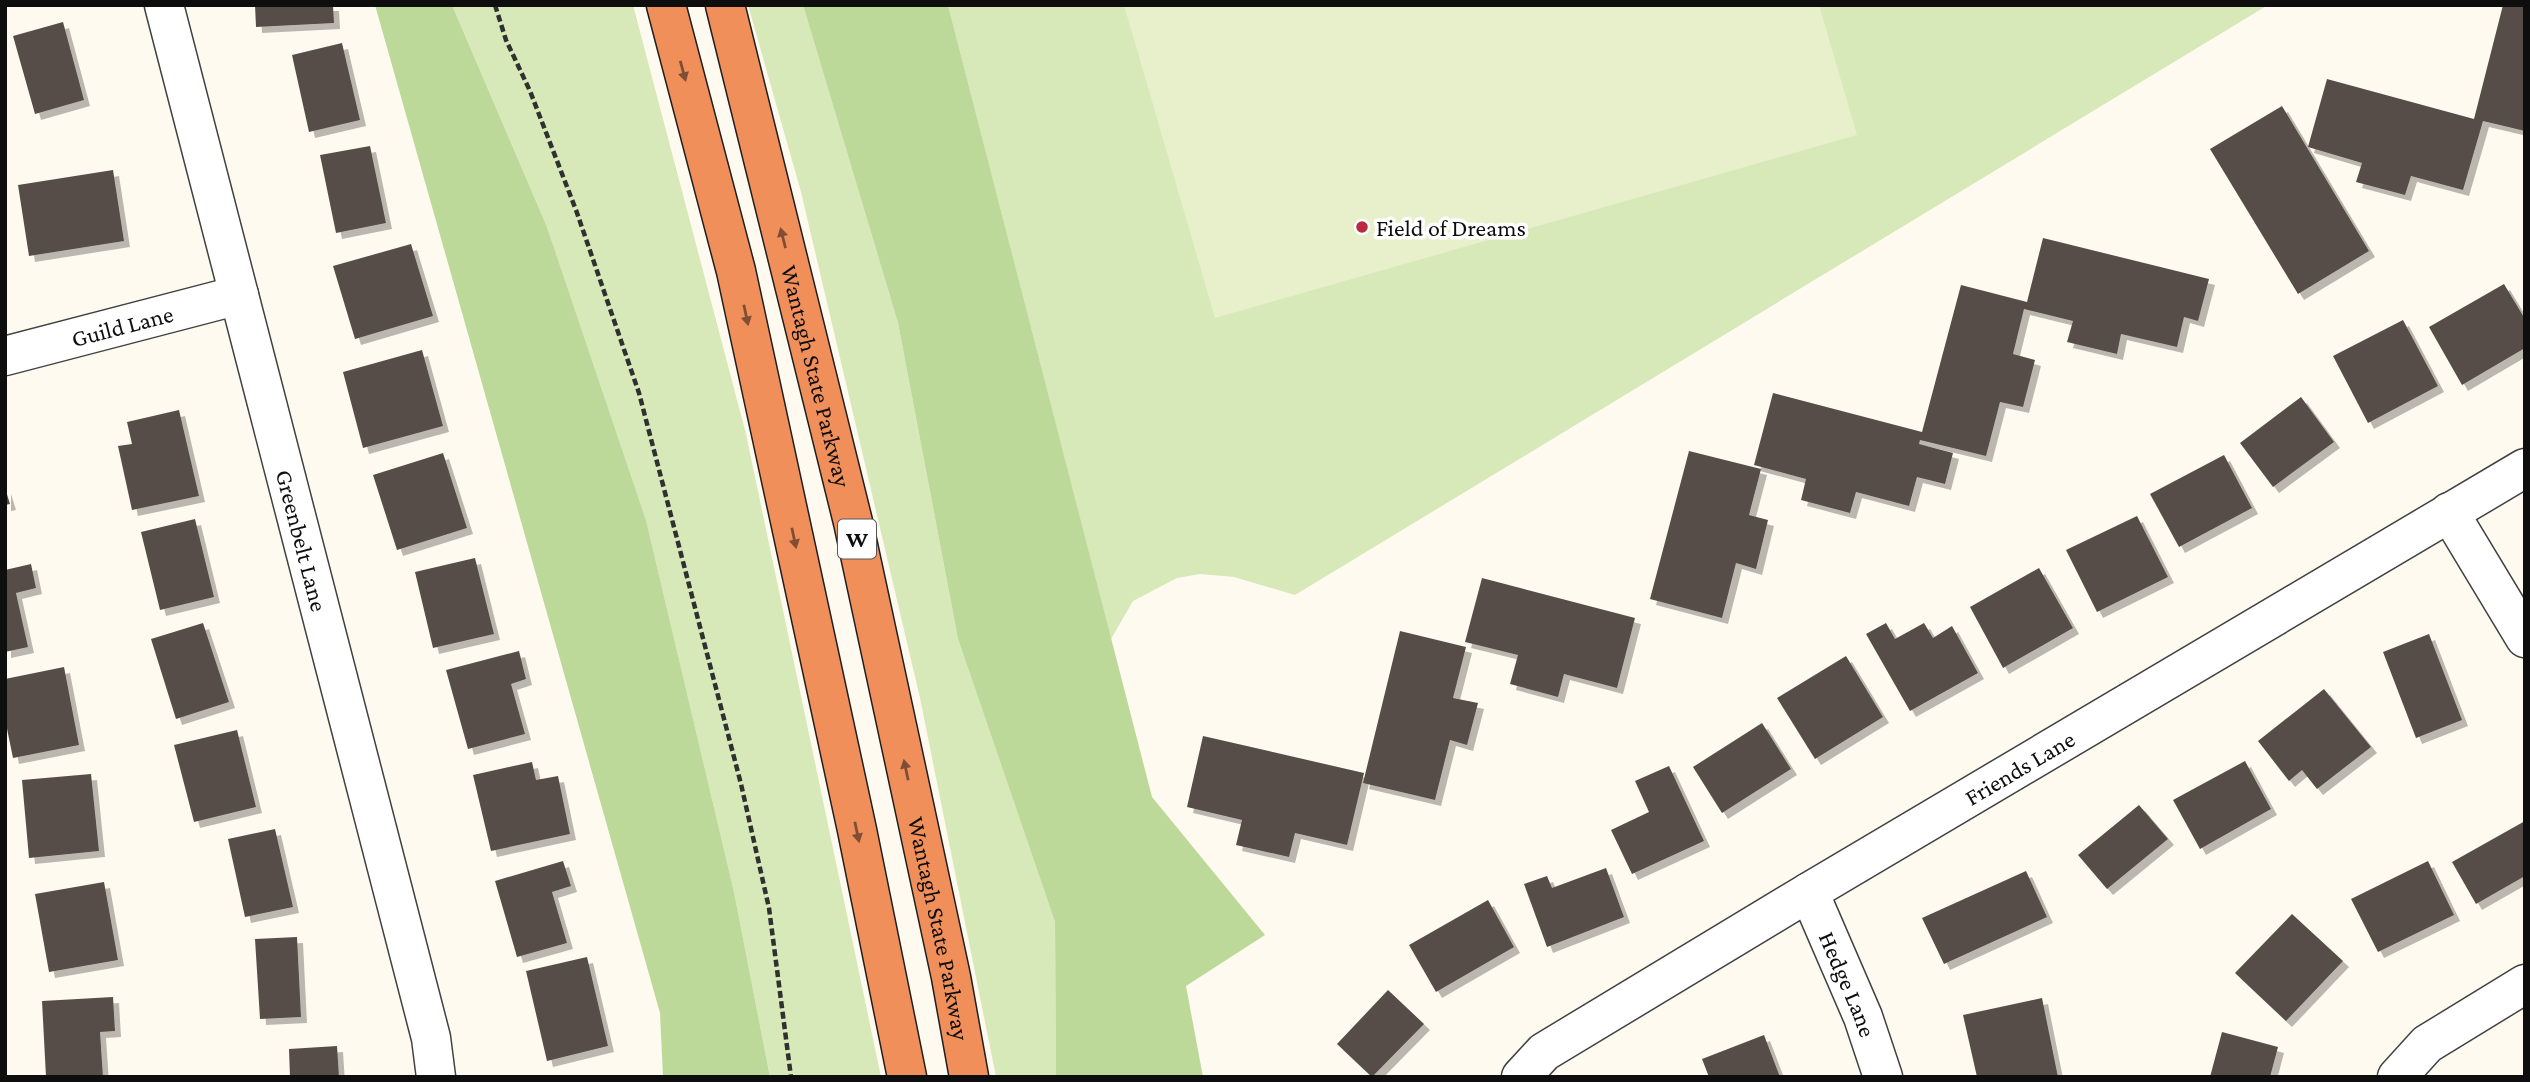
<svg xmlns="http://www.w3.org/2000/svg" width="2530" height="1082" viewBox="0 0 2530 1082" font-family="'Crimson Pro',serif">
  <style>
    .green { fill: #d7e8b9 }
    .forest { fill: #bdd999 }
    .pitch { fill: #e7f0cb }
    .building { fill: #564e4a; filter: url(#shadow) }
    .lines { fill: none; stroke-linecap: round; stroke-linejoin: round }
    .minor-casing { stroke: #414141; stroke-width: 41 }
    .motorway-casing { stroke: #1f1f1f; stroke-width: 41 }
    .path { stroke: #303030; stroke-width: 4.5; stroke-dasharray: 7 3.5; stroke-linecap: butt }
    .minor { stroke: #fff; stroke-width: 38 }
    .motorway { stroke: #f18f5b; stroke-width: 38 }
    .oneway { fill: #804e34 }
    .poi-dot { fill: #bb283f; stroke: #fff; stroke-width: 2.5 }
    .labels { text-anchor: middle; dominant-baseline: central; stroke-width: 7; stroke-linejoin: round; paint-order: stroke }
    .shield { fill: #fff; stroke: #565656; stroke-width: 2 }
    .shield-label { font-size: 23px; font-weight: bold; fill: #0e0e0e }
    .poi-label { font-size: 24px; fill: #0e0e0e; stroke: #fff; text-anchor: start }
    .street-label { font-size: 24px; fill: #0e0e0e; stroke: #fff }
  </style>
  <defs>
    <filter id="shadow"><feDropShadow dx="6" dy="6" stdDeviation="0" flood-color="#0004"/></filter>
  </defs>
  <rect width="100%" height="100%" fill="#fffaef"/>
  <path class="green" d="M 452,5 L 633,5 L 746,434 L 881,1077 L 770,1077 L 734,892 L 646,520 L 547,227 Z
    M 748,5 L 803,5 L 898,323 L 958,639 L 1055,922 L 1056,1077 L 996,1077 L 920,698 L 801,192 Z
    M 948,5 L 2268,5 L 1295,595 L 1234,577 L 1200,574 L 1177,578 L 1133,601 L 1111,639 Z"/>
  <path class="forest" d="M 375,5 L 452,5 L 547,227 L 646,520 L 734,892 L 770,1077 L 663,1077 L 660,1013 Z
    M 803,5 L 948,5 L 1152,797 L 1265,935 L 1186,986 L 1203,1077 L 1056,1077 L 1055,922 L 958,639 L 898,323 Z"/>
  <path class="pitch" d="M 1124,5 L 1819,5 L 1857,135 L 1215,318 Z"/>
  <path class="building" d="M 255,5 L 333,5 L 334,23 L 256,27 Z
    M 2503,5 L 2525,5 L 2525,131 L 2483,121 L 2463,190 L 2411,176 L 2405,195 L 2356,182 L 2362,163 L 2308,147 L 2327,79 L 2474,119 Z
    M 63,22 L 84,100 L 35,114 L 13,36 Z
    M 342,43 L 360,120 L 309,132 L 292,55 Z
    M 2282,106 L 2369,251 L 2298,294 L 2210,149 Z
    M 370,146 L 386,223 L 336,233 L 320,155 Z
    M 113,170 L 124,241 L 29,256 L 18,185 Z
    M 2043,238 L 2209,279 L 2198,321 L 2184,317 L 2177,347 L 2121,334 L 2117,354 L 2067,342 L 2073,321 L 2024,309 L 2013,354 L 2035,360 L 2023,407 L 2000,402 L 1986,456 L 1920,440 L 1919,444 L 1953,453 L 1945,484 L 1917,477 L 1909,506 L 1856,492 L 1850,513 L 1801,500 L 1806,479 L 1754,465 L 1773,393 L 1922,432 L 1961,285 L 2027,302 Z
    M 411,244 L 433,316 L 355,339 L 333,266 Z
    M 2504,284 L 2525,319 L 2525,348 L 2462,385 L 2429,327 Z
    M 2403,320 L 2438,386 L 2368,423 L 2333,356 Z
    M 422,350 L 443,426 L 363,448 L 343,372 Z
    M 2301,397 L 2334,442 L 2273,487 L 2240,443 Z
    M 179,410 L 199,496 L 132,510 L 118,446 L 132,444 L 127,422 Z
    M 1689,451 L 1761,469 L 1749,515 L 1768,520 L 1756,569 L 1736,563 L 1722,618 L 1650,599 Z
    M 443,453 L 467,528 L 397,550 L 373,475 Z
    M 2224,455 L 2252,508 L 2179,547 L 2150,494 Z
    M 5,488 L 10,504 L 5,505 Z
    M 2137,516 L 2168,577 L 2097,612 L 2066,550 Z
    M 195,519 L 214,597 L 160,610 L 141,532 Z
    M 475,558 L 494,634 L 433,648 L 415,572 Z
    M 31,564 L 36,588 L 16,593 L 28,647 L 5,652 L 5,570 Z
    M 2039,568 L 2073,628 L 2003,668 L 1970,607 Z
    M 1482,578 L 1635,618 L 1617,688 L 1564,674 L 1558,697 L 1510,684 L 1518,655 L 1465,642 Z
    M 203,623 L 229,702 L 176,719 L 151,639 Z
    M 1886,623 L 1895,639 L 1924,623 L 1933,638 L 1952,626 L 1978,673 L 1910,711 L 1866,634 Z
    M 1400,631 L 1466,647 L 1453,698 L 1478,703 L 1467,745 L 1450,740 L 1435,800 L 1363,783 Z
    M 2429,634 L 2462,720 L 2416,738 L 2383,652 Z
    M 519,651 L 526,679 L 511,684 L 525,734 L 468,749 L 446,670 Z
    M 1846,656 L 1883,717 L 1815,759 L 1777,698 Z
    M 64,667 L 79,745 L 13,758 L 5,719 L 5,679 Z
    M 2324,689 L 2371,747 L 2317,789 L 2302,770 L 2289,781 L 2258,741 Z
    M 1762,723 L 1791,769 L 1722,813 L 1693,767 Z
    M 237,730 L 256,807 L 194,822 L 174,745 Z
    M 1203,736 L 1364,773 L 1347,845 L 1295,833 L 1289,857 L 1236,845 L 1242,820 L 1187,807 Z
    M 2245,761 L 2271,809 L 2200,849 L 2173,800 Z
    M 532,762 L 536,780 L 558,776 L 570,834 L 491,851 L 473,775 Z
    M 1669,766 L 1704,841 L 1632,874 L 1611,830 L 1649,812 L 1635,781 Z
    M 91,774 L 99,851 L 29,858 L 22,780 Z
    M 2139,805 L 2168,839 L 2107,889 L 2078,855 Z
    M 2525,821 L 2525,876 L 2476,904 L 2452,862 Z
    M 275,829 L 293,907 L 245,917 L 228,839 Z
    M 563,861 L 571,886 L 552,892 L 567,943 L 517,957 L 495,881 Z
    M 2428,861 L 2454,915 L 2378,952 L 2351,899 Z
    M 1606,868 L 1624,917 L 1547,947 L 1524,884 L 1547,876 L 1552,888 Z
    M 2026,871 L 2047,917 L 1944,964 L 1922,918 Z
    M 104,882 L 118,960 L 49,972 L 35,894 Z
    M 1488,900 L 1514,947 L 1436,992 L 1409,945 Z
    M 2292,914 L 2343,961 L 2286,1021 L 2235,973 Z
    M 297,937 L 301,1017 L 260,1019 L 255,939 Z
    M 587,957 L 608,1046 L 547,1061 L 526,971 Z
    M 1388,990 L 1424,1024 L 1372,1077 L 1337,1044 Z
    M 113,997 L 115,1031 L 100,1032 L 103,1077 L 46,1077 L 42,1001 Z
    M 2042,998 L 2058,1077 L 1977,1077 L 1963,1015 Z
    M 2222,1032 L 2278,1047 L 2270,1077 L 2210,1077 Z
    M 1764,1035 L 1780,1077 L 1709,1077 L 1702,1059 Z
    M 337,1046 L 339,1077 L 290,1077 L 289,1049 Z"/>
  <g class="lines">
    <defs>
      <g id="minor">
        <path id="s1" d="M 164,5 L 431,1038 L 436,1077"/>
        <path id="s2" d="M 5,356 L 239,295"/>
        <path d="M 2449,512 L 2525,638"/>
        <path id="s3" d="M 1809,892 L 1863,1017 L 1883,1077"/>
        <path id="s4" d="M 1521,1077 L 1544,1052 L 1809,892 L 2525,468"/>
        <path d="M 2397,1077 L 2427,1044 L 2525,984"/>
      </g>
      <g id="motorway">
        <path d="M 666,5 L 736,271 L 857,830 L 907,1077"/>
        <path id="s5" d="M 725,5 L 853,522 L 951,977 L 969,1077"/>
      </g>
    </defs>
    <use href="#minor" class="minor-casing"/>
    <use href="#motorway" class="motorway-casing"/>
    <path class="path" d="M 495,5 L 506,40 L 530,91 L 576,210 L 639,393 L 741,784 L 769,908 L 791,1077"/>
    <use href="#minor" class="minor"/>
    <use href="#motorway" class="motorway"/>
  </g>
  <defs><path id="oneway-solid" d="M-6-.8H1V-3.2L6.5 0L1 3.2V.8H-6Z" transform="scale(1.75)"/></defs>
  <g class="oneway">
    <use href="#oneway-solid" transform="translate(683 71) rotate(75)"/>
    <use href="#oneway-solid" transform="translate(783 238) rotate(-104)"/>
    <use href="#oneway-solid" transform="translate(746 315) rotate(78)"/>
    <use href="#oneway-solid" transform="translate(794 538) rotate(78)"/>
    <use href="#oneway-solid" transform="translate(906 770) rotate(-102)"/>
    <use href="#oneway-solid" transform="translate(857 832) rotate(78)"/>
  </g>
  <circle class="poi-dot" cx="1362" cy="227" r="7"/>
  <g class="labels">
    <rect class="shield" x="838" y="519.5" width="38" height="39" rx="5"/>
    <g class="shield-label">
      <text x="857" y="539">W</text>
    </g>
    <g class="poi-label">
      <text x="1376" y="227">Field of Dreams</text>
    </g>
    <g class="street-label">
      <text stroke="none"><textPath href="#s2" startOffset="121">Guild Lane</textPath></text>
      <text stroke="none"><textPath href="#s5" startOffset="382">Wantagh State Parkway</textPath></text>
      <text stroke="none"><textPath href="#s1" startOffset="553">Greenbelt Lane</textPath></text>
      <text stroke="none"><textPath href="#s4" startOffset="588">Friends Lane</textPath></text>
      <text stroke="none"><textPath href="#s5" startOffset="948">Wantagh State Parkway</textPath></text>
      <text stroke="none"><textPath href="#s3" startOffset="100">Hedge Lane</textPath></text>
    </g>
  </g>
  <rect width="2530" height="1082" fill="none" stroke="#0e0e0e" stroke-width="14"/>
</svg>
